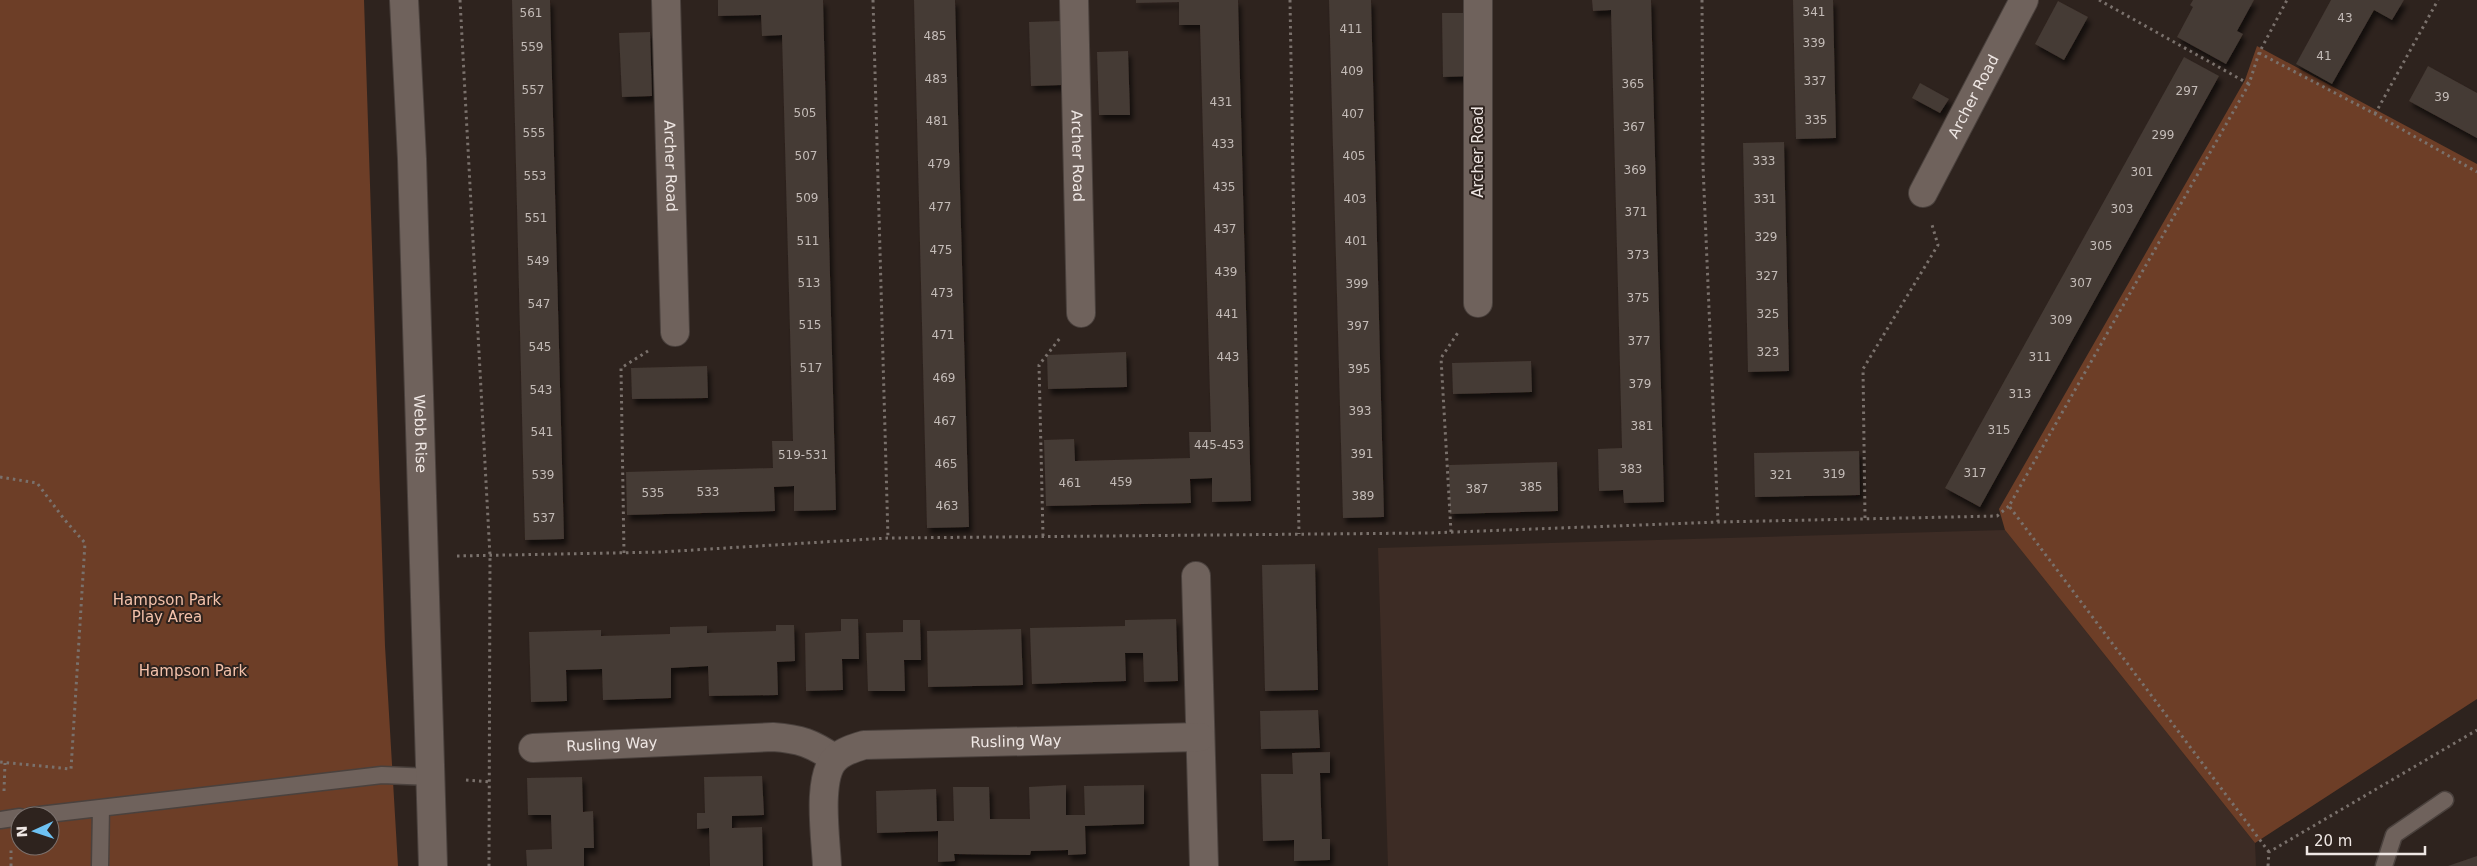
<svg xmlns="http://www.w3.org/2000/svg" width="2477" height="866" viewBox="0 0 2477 866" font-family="'DejaVu Sans',sans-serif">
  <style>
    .built { fill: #3d2c25 }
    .green { fill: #6d3e27; fill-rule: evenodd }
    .building { fill: #453a34; filter: url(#shadow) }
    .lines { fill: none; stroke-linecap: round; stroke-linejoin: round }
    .service-casing { stroke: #4a413d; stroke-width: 19 }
    .minor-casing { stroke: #4a413d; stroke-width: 30 }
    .tertiary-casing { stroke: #4a413d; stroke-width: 30 }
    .path { stroke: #7a716c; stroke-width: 3; stroke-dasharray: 2.5 4; stroke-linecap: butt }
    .service { stroke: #6f625c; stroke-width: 16 }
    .minor { stroke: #6f625c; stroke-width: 28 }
    .tertiary { stroke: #6f625c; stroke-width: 28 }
    .labels { text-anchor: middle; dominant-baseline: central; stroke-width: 4; stroke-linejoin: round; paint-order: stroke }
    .number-label { font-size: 12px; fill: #c4bcb8 }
    .street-label { font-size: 15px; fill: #efe7e4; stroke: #2e231e }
    .park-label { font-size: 15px; fill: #f4c2ab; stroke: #2e231e }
  </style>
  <defs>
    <filter id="shadow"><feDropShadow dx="3" dy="5.5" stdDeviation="2.5" flood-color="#0009"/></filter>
  </defs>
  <rect width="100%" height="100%" fill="#2e231e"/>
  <path class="built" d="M 2005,530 L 2255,843 L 2256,866 L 1388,866 L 1378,548 Z"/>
  <path class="green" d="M 0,0 L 364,0 L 385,646 L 398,866 L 0,866 ZM 20,816 L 50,816 L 50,846 L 20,846 Z
    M 2257,46 L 2477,164 L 2477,699 L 2255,843 L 2005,530 L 1999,509 L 2245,80 Z"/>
  <path class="building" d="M 512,0 L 550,0 L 564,539 L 525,540 Z
    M 718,0 L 823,0 L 836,510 L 794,511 L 794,486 L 774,487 L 775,511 L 627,515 L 626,472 L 773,468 L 772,441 L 793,441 L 782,35 L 762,36 L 761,15 L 718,16 Z
    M 914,0 L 955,0 L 969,527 L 927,528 Z
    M 1136,0 L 1238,0 L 1251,501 L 1212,502 L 1212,478 L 1190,479 L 1191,503 L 1046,506 L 1044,440 L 1074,439 L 1075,461 L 1190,458 L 1189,432 L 1211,432 L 1200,25 L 1179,25 L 1179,2 L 1136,3 Z
    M 1329,0 L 1371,0 L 1384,517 L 1343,518 Z
    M 1592,0 L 1651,0 L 1664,502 L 1624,503 L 1623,490 L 1599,491 L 1598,449 L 1622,448 L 1611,10 L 1593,11 Z
    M 1793,0 L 1833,0 L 1836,138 L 1796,139 Z
    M 2193,0 L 2254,0 L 2237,31 L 2243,34 L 2226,64 L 2177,37 L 2193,7 L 2190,5 Z
    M 2331,0 L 2404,0 L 2392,20 L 2374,10 L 2332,84 L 2296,64 Z
    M 2058,1 L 2088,17 L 2064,60 L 2035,44 Z
    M 1442,13 L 1472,13 L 1474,76 L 1443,77 Z
    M 1061,21 L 1062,85 L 1031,86 L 1029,22 Z
    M 650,32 L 652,96 L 622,97 L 619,33 Z
    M 1128,51 L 1130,115 L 1099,115 L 1097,52 Z
    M 2184,57 L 2219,76 L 1980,507 L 1945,488 Z
    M 2428,66 L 2477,93 L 2477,138 L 2409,101 Z
    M 1920,83 L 1949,99 L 1940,113 L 1912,98 Z
    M 1784,142 L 1789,371 L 1748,372 L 1743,143 Z
    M 1126,352 L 1127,387 L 1048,389 L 1047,355 Z
    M 1531,361 L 1532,392 L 1453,394 L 1452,363 Z
    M 707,366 L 708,398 L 632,399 L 631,368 Z
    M 1859,451 L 1860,495 L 1755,497 L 1754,453 Z
    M 1557,462 L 1558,511 L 1450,514 L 1449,465 Z
    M 1315,564 L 1318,690 L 1265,691 L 1262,565 Z
    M 841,619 L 858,619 L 859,659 L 842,659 L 843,690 L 806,691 L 805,633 L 841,631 Z
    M 1176,619 L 1178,681 L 1144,682 L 1143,653 L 1125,653 L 1126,681 L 1032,684 L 1030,628 L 1125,626 L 1125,620 Z
    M 903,620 L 920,620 L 921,660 L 904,660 L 905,691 L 868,691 L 866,633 L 903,632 Z
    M 776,625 L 794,625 L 795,661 L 777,662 L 778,695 L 709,696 L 708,666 L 671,668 L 671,698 L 603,700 L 602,669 L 566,670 L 567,701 L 531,702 L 529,632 L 601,630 L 601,636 L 670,634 L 670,627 L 707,626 L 707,633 L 776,631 Z
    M 1021,629 L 1023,685 L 928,687 L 927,631 Z
    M 1318,710 L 1320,748 L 1261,749 L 1260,711 Z
    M 1330,752 L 1330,773 L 1320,773 L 1322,839 L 1330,839 L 1330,860 L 1294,861 L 1294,840 L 1263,841 L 1261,774 L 1293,774 L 1292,753 Z
    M 762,776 L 764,815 L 732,816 L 732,828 L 762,827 L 763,866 L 710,866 L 709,828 L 697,829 L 697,813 L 705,813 L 704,777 Z
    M 582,777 L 583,812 L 593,811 L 594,848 L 584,848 L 584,866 L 527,866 L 526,850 L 552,849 L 551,815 L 528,815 L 527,778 Z
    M 1066,785 L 1066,815 L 1085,815 L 1084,786 L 1144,785 L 1144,824 L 1085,826 L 1086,854 L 1068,855 L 1068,850 L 1031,851 L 1030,855 L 954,854 L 955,861 L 938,862 L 938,831 L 877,833 L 876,791 L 936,789 L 937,821 L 954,821 L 953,787 L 989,787 L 990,819 L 1030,819 L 1029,787 Z
    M 2477,856 L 2477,866 L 2448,866 Z"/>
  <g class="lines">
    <defs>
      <path id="service" d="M 31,816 L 382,775 L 432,777
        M 0,820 L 20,817
        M 100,866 L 101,808
        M 2384,866 L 2394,835 L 2445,800"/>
      <g id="minor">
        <path id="s1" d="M 666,0 L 675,332"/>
        <path id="s2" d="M 1074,0 L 1081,313"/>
        <path d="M 1478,0 L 1478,303"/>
        <path id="s3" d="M 1923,193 L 2024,0"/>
        <path d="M 1196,576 L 1204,866"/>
        <path id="s4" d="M 533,748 L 773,737 C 800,739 812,743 835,759"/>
        <path id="s5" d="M 827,866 C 826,840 816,776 836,758 C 844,751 854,748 864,745 L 1200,737"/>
      </g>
      <g id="tertiary">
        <path id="s6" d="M 404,0 L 412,159 L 433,866"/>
      </g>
    </defs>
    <use href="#service" class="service-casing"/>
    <use href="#minor" class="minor-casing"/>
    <use href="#tertiary" class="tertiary-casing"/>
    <path class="path" d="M 460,0 L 490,556 L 489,866
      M 873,0 L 888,538
      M 1290,0 L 1299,534
      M 1702,0 L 1703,166 L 1718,522
      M 2099,0 L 2249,84
      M 2259,53 L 2375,114 L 2477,172
      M 2375,114 L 2438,0
      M 0,477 L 37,483 L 64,519 L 85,543 L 71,769 L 0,762
      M 1865,518 L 1863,369 L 1938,245 L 1932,225
      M 1451,532 L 1441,358 L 1459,331
      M 1043,536 L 1039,365 L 1060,338
      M 624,553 L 621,368 L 648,351
      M 457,556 L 661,552 L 888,538 L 1429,533 L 1718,522 L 1997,516 L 2009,506
      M 466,780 L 490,782
      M 4,791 L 5,763
      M 2269,852 L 2009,506 L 2249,84 L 2259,53 L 2287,0
      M 11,866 L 11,847
      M 2268,866 L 2269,852 L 2477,730"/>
    <use href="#service" class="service"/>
    <use href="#minor" class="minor"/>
    <use href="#tertiary" class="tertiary"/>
  </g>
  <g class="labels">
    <g class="number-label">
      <text x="1814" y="12">341</text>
      <text x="531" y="13">561</text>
      <text x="2345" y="18">43</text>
      <text x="1351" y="29">411</text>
      <text x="935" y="36">485</text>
      <text x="1814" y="43">339</text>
      <text x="532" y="47">559</text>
      <text x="2324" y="56">41</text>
      <text x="1352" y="71">409</text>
      <text x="936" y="79">483</text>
      <text x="1815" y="81">337</text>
      <text x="1633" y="84">365</text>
      <text x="533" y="90">557</text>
      <text x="2187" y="91">297</text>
      <text x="2442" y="97">39</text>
      <text x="1221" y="102">431</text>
      <text x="805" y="113">505</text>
      <text x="1353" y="114">407</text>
      <text x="1816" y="120">335</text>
      <text x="937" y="121">481</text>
      <text x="1634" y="127">367</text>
      <text x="534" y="133">555</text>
      <text x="2163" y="135">299</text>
      <text x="1223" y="144">433</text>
      <text x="806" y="156">507</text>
      <text x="1354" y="156">405</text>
      <text x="1764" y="161">333</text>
      <text x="939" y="164">479</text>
      <text x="1635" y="170">369</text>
      <text x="2142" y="172">301</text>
      <text x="535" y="176">553</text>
      <text x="1224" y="187">435</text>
      <text x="807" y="198">509</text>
      <text x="1355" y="199">403</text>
      <text x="1765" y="199">331</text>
      <text x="940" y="207">477</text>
      <text x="2122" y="209">303</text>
      <text x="1636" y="212">371</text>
      <text x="536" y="218">551</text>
      <text x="1225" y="229">437</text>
      <text x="1766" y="237">329</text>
      <text x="808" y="241">511</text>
      <text x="1356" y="241">401</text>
      <text x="2101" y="246">305</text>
      <text x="941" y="250">475</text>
      <text x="1638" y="255">373</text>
      <text x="538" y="261">549</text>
      <text x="1226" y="272">439</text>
      <text x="1767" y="276">327</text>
      <text x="809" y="283">513</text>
      <text x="2081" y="283">307</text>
      <text x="1357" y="284">399</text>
      <text x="942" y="293">473</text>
      <text x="1638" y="298">375</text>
      <text x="539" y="304">547</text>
      <text x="1227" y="314">441</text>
      <text x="1768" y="314">325</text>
      <text x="2061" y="320">309</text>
      <text x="810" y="325">515</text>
      <text x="1358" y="326">397</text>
      <text x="943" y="335">471</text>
      <text x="1639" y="341">377</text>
      <text x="540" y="347">545</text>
      <text x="1768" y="352">323</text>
      <text x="1228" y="357">443</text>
      <text x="2040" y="357">311</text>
      <text x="811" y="368">517</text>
      <text x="1359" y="369">395</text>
      <text x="944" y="378">469</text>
      <text x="1640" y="384">379</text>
      <text x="541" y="390">543</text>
      <text x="2020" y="394">313</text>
      <text x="1360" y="411">393</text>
      <text x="945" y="421">467</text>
      <text x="1642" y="426">381</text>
      <text x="1999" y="430">315</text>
      <text x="542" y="432">541</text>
      <text x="1219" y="445">445-453</text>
      <text x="1362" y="454">391</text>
      <text x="803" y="455">519-531</text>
      <text x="946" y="464">465</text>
      <text x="1631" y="469">383</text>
      <text x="1975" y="473">317</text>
      <text x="1834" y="474">319</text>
      <text x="543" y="475">539</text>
      <text x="1781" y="475">321</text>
      <text x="1121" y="482">459</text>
      <text x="1070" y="483">461</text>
      <text x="1531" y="487">385</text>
      <text x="1477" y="489">387</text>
      <text x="708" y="492">533</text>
      <text x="653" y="493">535</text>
      <text x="1363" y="496">389</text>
      <text x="947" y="506">463</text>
      <text x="544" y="518">537</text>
    </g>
    <g class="street-label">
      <text stroke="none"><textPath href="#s3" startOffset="109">Archer Road</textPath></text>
      <text transform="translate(1478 152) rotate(-90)">Archer Road</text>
      <text stroke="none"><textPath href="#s2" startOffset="156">Archer Road</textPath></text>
      <text stroke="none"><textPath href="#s1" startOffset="166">Archer Road</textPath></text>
      <text stroke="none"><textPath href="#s6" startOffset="434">Webb Rise</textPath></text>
      <text stroke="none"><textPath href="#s5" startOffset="294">Rusling Way</textPath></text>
      <text stroke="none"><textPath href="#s4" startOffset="79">Rusling Way</textPath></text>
    </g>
    <g class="park-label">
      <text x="167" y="600">Hampson Park<tspan x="167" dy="17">Play Area</tspan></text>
      <text x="193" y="671">Hampson Park</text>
    </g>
  </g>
  <g transform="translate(35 831) rotate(267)"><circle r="24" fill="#2e231e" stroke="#7b716d"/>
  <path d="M0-4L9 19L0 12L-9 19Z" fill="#6ec2f3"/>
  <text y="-8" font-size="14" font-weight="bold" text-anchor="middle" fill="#efe7e4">N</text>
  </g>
  <path d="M2307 846v8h118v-8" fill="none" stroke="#efe7e4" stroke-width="2.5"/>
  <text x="2314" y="846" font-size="15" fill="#efe7e4" stroke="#2e231e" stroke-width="4" paint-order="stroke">20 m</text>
</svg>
